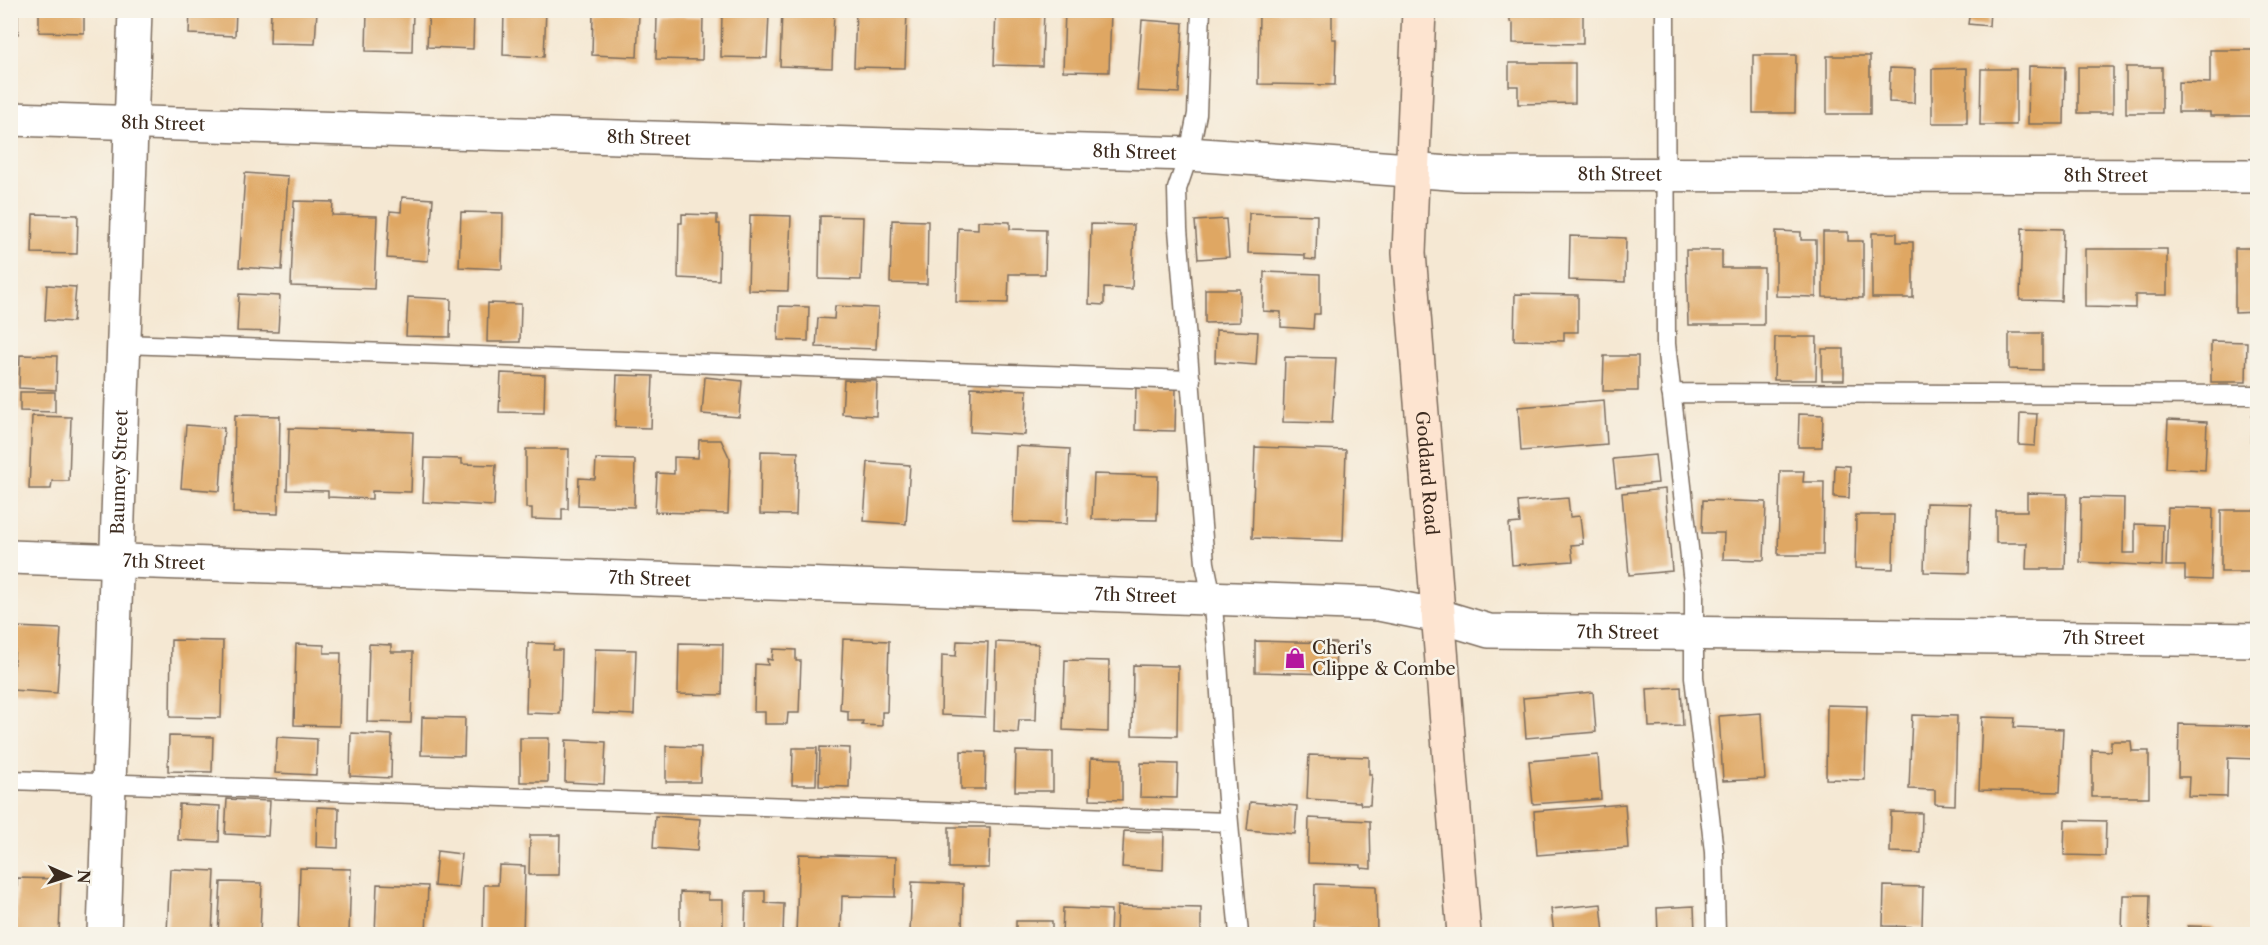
<svg xmlns="http://www.w3.org/2000/svg" width="2268" height="945" viewBox="0 0 2268 945" font-family="'Libre Caslon Text',serif">
  <style>
    .building { fill: #dfa763 }
    .lines { fill: none; stroke-linecap: round; stroke-linejoin: round }
    .lane-casing { stroke: #7c6c5d; stroke-width: 21 }
    .street-casing { stroke: #7c6c5d; stroke-width: 36 }
    .secondary-casing { stroke: #7c6c5d; stroke-width: 36 }
    .lane { stroke: #fff; stroke-width: 18 }
    .street { stroke: #fff; stroke-width: 33 }
    .secondary { stroke: #fde4d0; stroke-width: 33 }
    .labels { text-anchor: middle; dominant-baseline: central; stroke-width: 5; stroke-linejoin: round; paint-order: stroke }
    .street-label { font-size: 18px; fill: #3b2a1e; stroke: #f7f3e8 }
    .poi-label { font-size: 18px; fill: #3b2a1e; stroke: #f7f3e8; text-anchor: start }
  </style>
  <rect width="100%" height="100%" fill="#f7f3e8"/>
  <filter id="ink" filterUnits="userSpaceOnUse"><feTurbulence type="fractalNoise" baseFrequency=".0167" numOctaves="2"/><feDisplacementMap in="SourceGraphic" scale="12" xChannelSelector="R" yChannelSelector="G"/><feConvolveMatrix kernelMatrix="1 2 1 2 8 2 1 2 1" color-interpolation-filters="sRGB"/></filter>
  <filter id="wash" filterUnits="userSpaceOnUse"><feTurbulence type="fractalNoise" baseFrequency=".008" numOctaves="4" result="noise"/><feDisplacementMap in="SourceGraphic" scale="24" xChannelSelector="R" yChannelSelector="G"/><feGaussianBlur stdDeviation="1.35" result="paint"/><feColorMatrix in="noise" values="0 0 0 0 0 0 0 0 0 0 0 0 0 0 0 0 0 1.4 0 .05"/><feComposite in="paint" operator="in"/></filter>
  <g filter="url(#wash)">
    <rect width="100%" height="100%" fill="#f5e8d3"/>
    <g id="blocks">
      <path class="building" d="M 10,10 L 18,10 L 18,34 L 10,34 Z
        M 39,10 L 84,10 L 84,33 L 39,32 Z
        M 190,10 L 236,10 L 235,36 L 189,34 Z
        M 271,10 L 317,10 L 315,44 L 270,43 Z
        M 367,10 L 413,10 L 412,52 L 366,51 Z
        M 429,10 L 474,10 L 473,49 L 427,47 Z
        M 504,10 L 546,10 L 544,57 L 503,55 Z
        M 782,10 L 834,10 L 832,68 L 780,66 Z
        M 856,10 L 907,10 L 905,68 L 854,67 Z
        M 996,10 L 1044,10 L 1042,66 L 994,65 Z
        M 1065,10 L 1111,11 L 1109,72 L 1063,71 Z
        M 1259,10 L 1332,10 L 1332,39 L 1336,39 L 1335,85 L 1258,84 Z
        M 1510,10 L 1583,10 L 1583,44 L 1513,43 L 1513,23 L 1510,22 Z
        M 1970,10 L 1990,10 L 1989,26 L 1968,24 Z
        M 593,11 L 639,13 L 637,57 L 592,55 Z
        M 722,13 L 769,14 L 767,58 L 721,57 Z
        M 657,15 L 703,17 L 702,60 L 656,59 Z
        M 1142,20 L 1183,23 L 1179,93 L 1137,91 Z
        M 2210,50 L 2258,50 L 2258,116 L 2210,116 L 2210,112 L 2178,112 L 2178,82 L 2210,83 Z
        M 1753,55 L 1796,55 L 1795,113 L 1753,113 Z
        M 1827,56 L 1870,56 L 1870,114 L 1827,114 Z
        M 1509,63 L 1575,63 L 1575,103 L 1518,104 L 1518,86 L 1509,86 Z
        M 2029,66 L 2065,67 L 2064,124 L 2028,124 Z
        M 2078,67 L 2113,67 L 2113,113 L 2078,113 Z
        M 2126,67 L 2162,67 L 2162,113 L 2126,113 Z
        M 1890,68 L 1915,69 L 1914,103 L 1889,102 Z
        M 1967,68 L 1967,123 L 1932,123 L 1932,69 Z
        M 1981,69 L 2016,69 L 2016,125 L 1980,125 Z
        M 245,173 L 288,176 L 282,270 L 239,267 Z
        M 402,197 L 433,199 L 428,261 L 387,258 L 390,211 L 401,212 Z
        M 294,201 L 333,202 L 332,215 L 377,216 L 374,289 L 291,286 Z
        M 461,212 L 503,213 L 502,269 L 459,267 Z
        M 1249,213 L 1317,215 L 1316,260 L 1305,259 L 1305,255 L 1248,253 Z
        M 33,214 L 78,215 L 77,254 L 32,253 Z
        M 682,214 L 717,215 L 717,224 L 720,224 L 719,280 L 678,278 L 679,223 L 682,223 Z
        M 750,215 L 791,216 L 788,291 L 748,290 Z
        M 820,216 L 863,217 L 861,280 L 819,279 Z
        M 1226,219 L 1229,257 L 1198,259 L 1195,221 Z
        M 892,220 L 928,221 L 927,284 L 890,283 Z
        M 978,221 L 1010,222 L 1010,229 L 1046,230 L 1045,274 L 1009,274 L 1008,303 L 956,302 L 958,228 L 978,229 Z
        M 1091,224 L 1134,225 L 1132,289 L 1104,288 L 1104,305 L 1089,304 Z
        M 2022,228 L 2063,229 L 2061,301 L 2020,300 Z
        M 1776,231 L 1801,232 L 1801,240 L 1816,240 L 1816,297 L 1776,296 Z
        M 1823,232 L 1848,232 L 1848,241 L 1863,241 L 1863,298 L 1823,297 Z
        M 1872,233 L 1897,233 L 1897,242 L 1913,242 L 1913,298 L 1872,298 Z
        M 1570,236 L 1626,238 L 1625,282 L 1569,280 Z
        M 2235,248 L 2258,248 L 2258,312 L 2235,313 Z
        M 2085,249 L 2167,249 L 2167,295 L 2135,295 L 2135,308 L 2085,307 Z
        M 1686,250 L 1722,250 L 1722,268 L 1764,268 L 1764,325 L 1688,325 Z
        M 1264,272 L 1320,274 L 1320,314 L 1314,314 L 1313,329 L 1281,327 L 1281,312 L 1263,311 Z
        M 47,285 L 76,287 L 73,322 L 45,320 Z
        M 1205,289 L 1240,289 L 1240,322 L 1205,323 Z
        M 239,294 L 280,296 L 278,332 L 237,331 Z
        M 1515,294 L 1578,295 L 1578,332 L 1564,332 L 1564,341 L 1514,340 Z
        M 408,297 L 451,299 L 450,337 L 406,336 Z
        M 488,303 L 521,304 L 520,342 L 487,342 Z
        M 779,306 L 809,307 L 808,341 L 778,340 Z
        M 835,306 L 878,308 L 876,349 L 816,347 L 818,318 L 834,319 Z
        M 1216,330 L 1258,332 L 1256,365 L 1215,362 Z
        M 2009,333 L 2042,333 L 2042,370 L 2009,369 Z
        M 1775,337 L 1817,337 L 1816,380 L 1774,380 Z
        M 2211,341 L 2247,342 L 2246,382 L 2211,382 Z
        M 1822,349 L 1844,349 L 1844,380 L 1822,380 Z
        M 20,355 L 57,356 L 56,390 L 19,388 Z
        M 1604,356 L 1638,356 L 1638,391 L 1603,391 Z
        M 1285,357 L 1336,358 L 1332,423 L 1283,422 Z
        M 501,373 L 545,375 L 544,413 L 499,412 Z
        M 617,375 L 653,376 L 651,428 L 615,427 Z
        M 705,377 L 742,381 L 739,417 L 702,414 Z
        M 844,380 L 877,381 L 876,416 L 842,414 Z
        M 971,387 L 1027,390 L 1025,435 L 970,432 Z
        M 1136,388 L 1176,389 L 1175,431 L 1135,430 Z
        M 20,392 L 55,392 L 55,412 L 20,411 Z
        M 1604,400 L 1607,444 L 1521,451 L 1518,407 Z
        M 2020,413 L 2037,414 L 2035,446 L 2019,445 Z
        M 1799,414 L 1823,415 L 1822,447 L 1798,447 Z
        M 235,415 L 280,416 L 278,514 L 233,513 Z
        M 2252,415 L 2258,415 L 2258,465 L 2251,465 Z
        M 32,416 L 71,417 L 69,481 L 52,481 L 51,489 L 29,489 Z
        M 2168,420 L 2207,422 L 2205,470 L 2166,468 Z
        M 186,425 L 224,428 L 220,491 L 181,488 Z
        M 289,428 L 413,432 L 411,492 L 372,491 L 372,499 L 328,497 L 328,491 L 287,490 Z
        M 699,440 L 721,440 L 730,459 L 728,514 L 655,512 L 657,473 L 674,474 L 674,457 L 698,458 Z
        M 1016,446 L 1070,449 L 1067,524 L 1013,522 Z
        M 1255,447 L 1346,450 L 1343,541 L 1252,538 Z
        M 526,449 L 569,449 L 568,509 L 562,509 L 562,520 L 532,519 L 532,508 L 526,508 Z
        M 761,451 L 798,452 L 796,515 L 760,514 Z
        M 1655,455 L 1658,483 L 1616,487 L 1613,459 Z
        M 425,458 L 462,459 L 462,464 L 496,465 L 494,506 L 423,502 Z
        M 596,459 L 635,460 L 634,507 L 578,505 L 579,478 L 595,479 Z
        M 868,462 L 910,465 L 906,524 L 864,521 Z
        M 1835,465 L 1850,466 L 1849,498 L 1834,497 Z
        M 1780,471 L 1804,471 L 1803,482 L 1824,482 L 1823,555 L 1778,555 Z
        M 1094,474 L 1158,476 L 1157,520 L 1092,519 Z
        M 1665,489 L 1672,571 L 1629,575 L 1622,493 Z
        M 2027,493 L 2067,494 L 2065,569 L 2026,569 L 2027,543 L 1996,543 L 1996,511 L 2027,511 Z
        M 2081,497 L 2124,498 L 2123,553 L 2135,553 L 2135,524 L 2163,525 L 2162,566 L 2080,562 Z
        M 1568,498 L 1570,517 L 1580,516 L 1583,544 L 1571,545 L 1573,561 L 1512,565 L 1509,524 L 1520,523 L 1518,502 Z
        M 1703,500 L 1766,502 L 1764,560 L 1723,559 L 1724,533 L 1702,533 Z
        M 1926,503 L 1971,504 L 1969,573 L 1924,572 Z
        M 2168,507 L 2213,508 L 2211,580 L 2185,579 L 2185,566 L 2166,566 Z
        M 2221,510 L 2258,510 L 2258,572 L 2221,572 Z
        M 1856,515 L 1894,515 L 1893,569 L 1855,568 Z
        M 16,627 L 61,629 L 57,693 L 12,690 Z
        M 843,639 L 889,641 L 887,712 L 882,712 L 882,726 L 862,725 L 863,721 L 848,721 L 848,711 L 840,710 Z
        M 171,640 L 223,641 L 221,718 L 170,717 Z
        M 957,641 L 988,642 L 985,717 L 941,715 L 942,655 L 956,656 Z
        M 1255,641 L 1336,643 L 1335,674 L 1255,672 Z
        M 996,642 L 1038,644 L 1036,720 L 1019,720 L 1018,733 L 994,731 Z
        M 528,643 L 554,644 L 553,650 L 562,650 L 560,714 L 526,713 Z
        M 679,643 L 723,644 L 722,695 L 678,694 Z
        M 296,644 L 324,645 L 324,653 L 341,653 L 339,726 L 294,725 Z
        M 369,644 L 391,645 L 391,652 L 413,652 L 411,723 L 367,722 Z
        M 595,649 L 636,650 L 634,715 L 593,713 Z
        M 773,649 L 796,650 L 796,661 L 801,661 L 799,713 L 788,713 L 787,724 L 765,724 L 765,712 L 754,712 L 755,664 L 768,665 L 767,659 L 772,660 Z
        M 1065,660 L 1109,661 L 1108,732 L 1063,730 Z
        M 1133,665 L 1178,666 L 1177,736 L 1132,735 Z
        M 1681,687 L 1683,726 L 1649,727 L 1647,689 Z
        M 1593,692 L 1596,732 L 1526,738 L 1523,698 Z
        M 1827,705 L 1867,706 L 1865,780 L 1826,779 Z
        M 1761,713 L 1765,779 L 1723,781 L 1719,716 Z
        M 1912,715 L 1957,716 L 1955,805 L 1935,804 L 1935,790 L 1909,789 Z
        M 422,717 L 465,718 L 464,756 L 421,755 Z
        M 1982,717 L 2015,718 L 2014,727 L 2063,729 L 2060,792 L 1979,790 Z
        M 2179,724 L 2257,726 L 2256,759 L 2228,758 L 2227,797 L 2188,796 L 2189,777 L 2178,777 Z
        M 351,733 L 392,735 L 391,778 L 350,776 Z
        M 169,736 L 213,737 L 212,772 L 168,771 Z
        M 277,737 L 317,739 L 316,775 L 275,773 Z
        M 520,738 L 549,738 L 548,782 L 520,782 Z
        M 566,740 L 606,742 L 604,784 L 565,782 Z
        M 2111,741 L 2131,741 L 2132,751 L 2149,751 L 2149,797 L 2092,797 L 2092,750 L 2111,751 Z
        M 666,746 L 701,747 L 700,782 L 666,782 Z
        M 820,747 L 850,748 L 849,787 L 819,786 Z
        M 793,748 L 817,748 L 816,785 L 792,785 Z
        M 961,751 L 986,752 L 985,789 L 961,789 Z
        M 1016,751 L 1053,752 L 1053,791 L 1015,791 Z
        M 1309,755 L 1369,757 L 1369,774 L 1372,774 L 1370,805 L 1361,805 L 1360,802 L 1307,799 Z
        M 1598,755 L 1601,799 L 1533,804 L 1529,761 Z
        M 1091,758 L 1122,759 L 1122,800 L 1090,799 Z
        M 1141,763 L 1178,764 L 1177,798 L 1140,797 Z
        M 227,799 L 270,801 L 268,836 L 225,834 Z
        M 1250,802 L 1297,806 L 1295,834 L 1247,830 Z
        M 179,804 L 220,806 L 219,842 L 178,840 Z
        M 1625,804 L 1628,848 L 1537,855 L 1534,811 Z
        M 317,807 L 339,808 L 338,848 L 316,847 Z
        M 1891,812 L 1922,813 L 1921,853 L 1890,852 Z
        M 655,816 L 700,819 L 697,851 L 653,848 Z
        M 1309,818 L 1370,821 L 1371,869 L 1361,868 L 1361,865 L 1308,863 Z
        M 2065,820 L 2106,821 L 2105,856 L 2064,855 Z
        M 949,827 L 990,827 L 989,868 L 949,868 Z
        M 1124,831 L 1164,832 L 1163,870 L 1122,867 Z
        M 530,835 L 560,835 L 559,875 L 529,875 Z
        M 437,851 L 461,854 L 458,888 L 434,886 Z
        M 799,854 L 896,857 L 895,897 L 842,896 L 841,934 L 796,934 Z
        M 499,865 L 525,866 L 523,934 L 483,934 L 484,885 L 498,885 Z
        M 300,868 L 351,869 L 349,934 L 298,934 Z
        M 170,869 L 215,871 L 212,934 L 167,933 Z
        M 17,878 L 61,879 L 59,934 L 16,934 Z
        M 221,882 L 262,883 L 260,934 L 218,934 Z
        M 912,882 L 963,884 L 962,934 L 910,934 Z
        M 377,884 L 428,886 L 426,934 L 375,934 Z
        M 1315,884 L 1376,886 L 1377,934 L 1367,934 L 1367,930 L 1314,928 Z
        M 1884,886 L 1923,887 L 1922,927 L 1883,926 Z
        M 746,891 L 765,891 L 765,903 L 784,904 L 783,934 L 745,934 Z
        M 680,892 L 708,893 L 708,900 L 723,900 L 723,934 L 680,934 Z
        M 2123,895 L 2150,895 L 2149,934 L 2122,934 Z
        M 1601,904 L 1604,934 L 1554,934 L 1551,909 Z
        M 1117,906 L 1201,908 L 1201,934 L 1122,934 L 1122,932 L 1116,932 Z
        M 1694,906 L 1695,934 L 1658,934 L 1657,908 Z
        M 1063,908 L 1111,910 L 1110,934 L 1062,934 Z
        M 1016,921 L 1052,921 L 1052,934 L 1016,934 Z
        M 2188,926 L 2215,927 L 2215,934 L 2188,934 Z"/>
    </g>
  </g>
  <g filter="url(#ink)">
    <use href="#blocks" fill-opacity="0" stroke="#7c6c5d" stroke-width="1.5"/>
    <g class="lines">
      <defs>
        <path id="lane" d="M 1201,10 L 1197,114 L 1189,154 L 1177,189 L 1178,229 L 1205,563 C 1218,622 1219,683 1223,744 C 1227,808 1233,871 1239,934
          M 1665,10 L 1666,344 L 1694,592 L 1694,677 L 1714,852 L 1716,934
          M 122,344 L 1191,380
          M 1671,393 L 2258,395
          M 10,780 L 1228,822"/>
        <g id="street">
          <path id="s1" d="M 10,119 L 1189,154 L 1463,174 L 2258,176"/>
          <path id="s2" d="M 10,557 L 1379,604 L 1439,616 L 1489,631 L 2258,640"/>
          <path id="s3" d="M 104,934 L 135,10"/>
        </g>
        <g id="secondary">
          <path id="s4" d="M 1419,10 L 1409,253 L 1464,934"/>
        </g>
      </defs>
      <use href="#lane" class="lane-casing"/>
      <use href="#street" class="street-casing"/>
      <use href="#secondary" class="secondary-casing"/>
      <use href="#lane" class="lane"/>
      <use href="#street" class="street"/>
      <use href="#secondary" class="secondary"/>
    </g>
  </g>
  <defs>
    <symbol id="shop-bare" viewBox="-9 -9 18 18"><path d="M-5-2.5h2.3a2.7 3.5 0 0 1 5.4 0H5L5.5 6h-11ZM-1.5-2.5h3a1.5 2.3 0 0 0-3 0Z" fill="#b5179e" stroke="#f7f3e8" stroke-width="2.5" paint-order="stroke"/></symbol>
  </defs>
  <g fill-rule="evenodd">
    <use href="#shop-bare" x="1280" y="643" width="30" height="30"/>
  </g>
  <g class="labels">
    <g class="street-label">
      <text stroke="none"><textPath href="#s1" startOffset="153">8th Street</textPath></text>
      <text stroke="none"><textPath href="#s1" startOffset="639">8th Street</textPath></text>
      <text stroke="none"><textPath href="#s1" startOffset="1125">8th Street</textPath></text>
      <text stroke="none"><textPath href="#s1" startOffset="1611">8th Street</textPath></text>
      <text stroke="none"><textPath href="#s1" startOffset="2097">8th Street</textPath></text>
      <text stroke="none"><textPath href="#s3" startOffset="462">Baumey Street</textPath></text>
      <text stroke="none"><textPath href="#s4" startOffset="464">Goddard Road</textPath></text>
      <text stroke="none"><textPath href="#s2" startOffset="154">7th Street</textPath></text>
      <text stroke="none"><textPath href="#s2" startOffset="640">7th Street</textPath></text>
      <text stroke="none"><textPath href="#s2" startOffset="1126">7th Street</textPath></text>
      <text stroke="none"><textPath href="#s2" startOffset="1612">7th Street</textPath></text>
      <text stroke="none"><textPath href="#s2" startOffset="2098">7th Street</textPath></text>
    </g>
    <g class="poi-label">
      <text x="1312" y="648">Cheri's<tspan x="1312" dy="21">Clippe &amp; Combe</tspan></text>
    </g>
  </g>
  <rect width="2268" height="945" fill="none" stroke="#f7f3e8" stroke-width="36"/>
  <g transform="translate(69 876) rotate(93)" stroke="#f7f3e8" stroke-width="4.5" paint-order="stroke">
  <path d="M0-4.5L10 22L0 15L-10 22Z" fill="#3b2a1e"/>
  <text y="-9" font-size="16" font-weight="bold" text-anchor="middle" fill="#3b2a1e">N</text>
  </g>
</svg>
